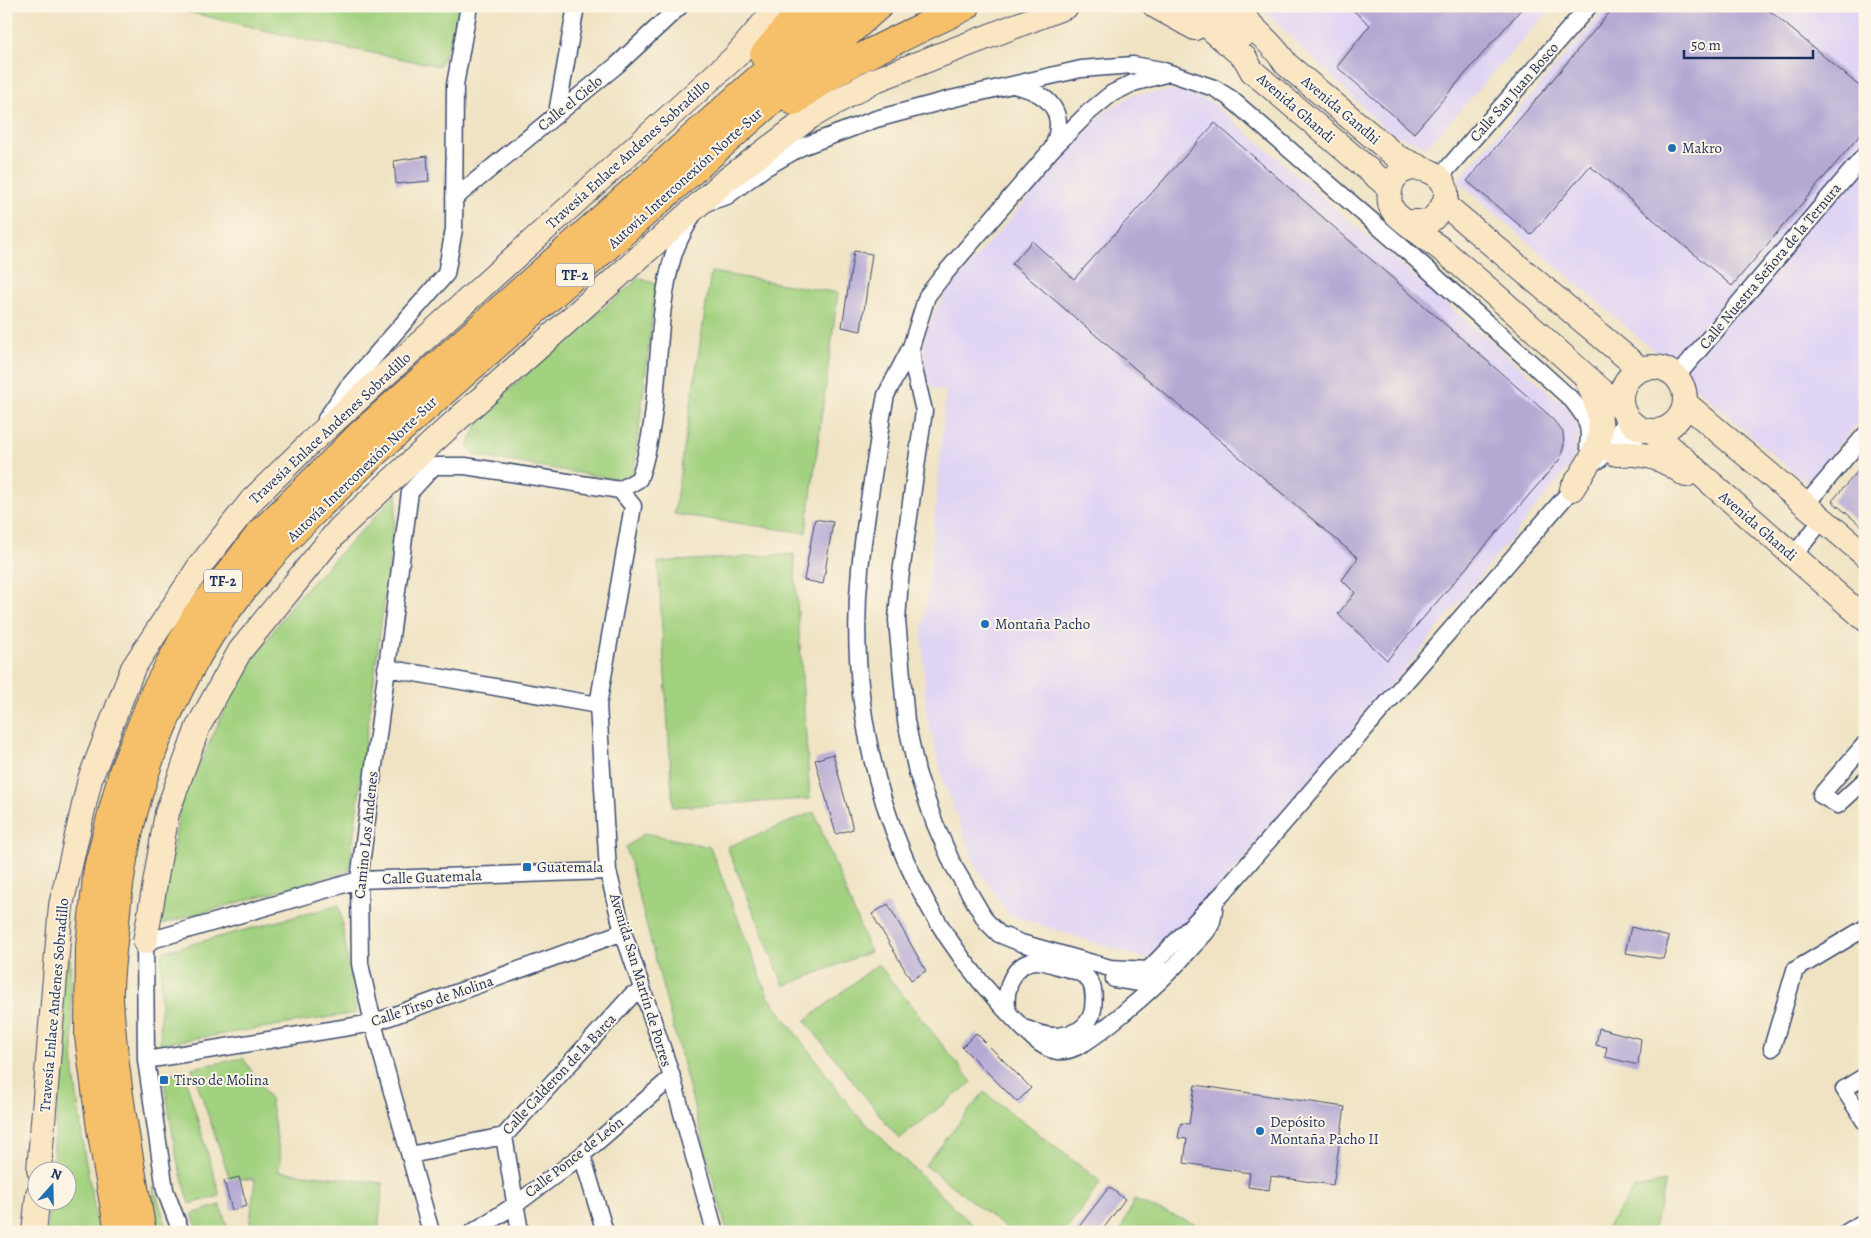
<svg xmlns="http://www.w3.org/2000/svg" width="1871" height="1238" viewBox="0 0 1871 1238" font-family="Alegreya,serif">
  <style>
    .built { fill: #e0d4f4 }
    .green { fill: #a2d17f; stroke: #5e806e }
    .building { fill: #b5a9d4 }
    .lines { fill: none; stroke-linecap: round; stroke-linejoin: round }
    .street-casing { stroke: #3b4a6d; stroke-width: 19 }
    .secondary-casing { stroke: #3b4a6d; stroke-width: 26 }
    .highway-casing { stroke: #3b4a6d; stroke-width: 30 }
    .street { stroke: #fff; stroke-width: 16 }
    .secondary { stroke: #fbe6c4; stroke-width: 24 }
    .highway { stroke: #f6c06b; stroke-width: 28 }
    .poi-dot { fill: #1f6fb2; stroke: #fcf5e5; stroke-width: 2 }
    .labels { text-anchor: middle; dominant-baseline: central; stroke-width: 4; stroke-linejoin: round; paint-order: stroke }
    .shield { fill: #fcf5e5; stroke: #5e6a86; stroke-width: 1 }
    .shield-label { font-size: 14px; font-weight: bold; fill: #1b2f5e }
    .street-label { font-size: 15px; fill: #1b2f5e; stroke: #fcf5e5 }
    .poi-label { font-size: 15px; fill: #1b2f5e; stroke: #fcf5e5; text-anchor: start }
  </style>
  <rect width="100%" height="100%" fill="#fcf5e5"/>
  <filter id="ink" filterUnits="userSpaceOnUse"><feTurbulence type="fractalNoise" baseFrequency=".02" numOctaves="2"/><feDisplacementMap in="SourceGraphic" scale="10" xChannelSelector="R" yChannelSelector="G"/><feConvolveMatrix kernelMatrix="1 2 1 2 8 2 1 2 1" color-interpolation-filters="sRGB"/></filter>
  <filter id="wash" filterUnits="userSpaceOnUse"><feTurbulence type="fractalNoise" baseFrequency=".0096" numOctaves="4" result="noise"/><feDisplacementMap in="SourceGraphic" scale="20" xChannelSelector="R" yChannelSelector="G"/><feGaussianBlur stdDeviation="1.12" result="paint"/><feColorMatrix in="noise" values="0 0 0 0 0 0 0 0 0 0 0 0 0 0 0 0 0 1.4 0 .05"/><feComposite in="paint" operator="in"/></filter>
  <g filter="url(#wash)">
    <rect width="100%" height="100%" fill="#efe3c3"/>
    <path class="built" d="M 1259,6 L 1553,6 L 1427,147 L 1388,132 Z
      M 1609,6 L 1865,6 L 1865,415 L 1806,483 L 1457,180 Z
      M 1184,90 L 1213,103 L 1569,409 L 1579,430 L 1572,463 L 1418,653 L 1156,962 L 1009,915 L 976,866 L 944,783 L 926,711 L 922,633 L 930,571 L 946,390 L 932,388 L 925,370 L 924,334 L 946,292 L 1102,114 L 1135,94 Z"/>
    <path class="green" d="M 177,6 L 459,6 L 453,37 L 439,66 L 306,40 L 188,12 Z
      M 711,272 L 838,293 L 806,533 L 674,514 Z
      M 639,278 L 656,284 L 634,472 L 621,480 L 477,456 L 468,446 L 483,412 Z
      M 398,493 L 349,871 L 158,925 L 182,800 L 237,684 L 294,601 Z
      M 794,554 L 810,799 L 673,807 L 658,562 Z
      M 814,812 L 870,952 L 784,986 L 727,847 Z
      M 645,833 L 710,847 L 768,996 L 855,1113 L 980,1232 L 727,1232 L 626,847 Z
      M 339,905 L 356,1013 L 160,1044 L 162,952 Z
      M 70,958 L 74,1073 L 84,1152 L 99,1232 L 47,1232 L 49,1201 L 68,1200 L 68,1170 L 52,1170 L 65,1021 L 59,1021 L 64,959 Z
      M 878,964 L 972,1082 L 899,1139 L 805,1021 Z
      M 243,1058 L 270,1099 L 281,1161 L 278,1171 L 383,1183 L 378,1232 L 249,1232 L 255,1179 L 230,1179 L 192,1068 Z
      M 183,1070 L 220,1196 L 190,1204 L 177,1160 L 164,1080 L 168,1074 Z
      M 984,1092 L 1101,1182 L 1065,1232 L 1011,1232 L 925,1165 Z
      M 1666,1182 L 1653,1232 L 1603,1232 L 1635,1188 Z
      M 154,1187 L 168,1232 L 159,1232 L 153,1200 Z
      M 1134,1200 L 1215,1232 L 1120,1232 Z
      M 220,1205 L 229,1232 L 199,1232 L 192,1214 Z"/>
    <g id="blocks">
      <path class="building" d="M 1348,6 L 1524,6 L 1414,133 L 1337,67 L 1370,25 Z
        M 1615,6 L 1764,6 L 1865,91 L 1865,129 L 1732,286 L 1590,166 L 1531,235 L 1467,181 Z
        M 1215,123 L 1549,415 L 1563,432 L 1564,445 L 1560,459 L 1387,660 L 1338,614 L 1355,593 L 1342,580 L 1358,558 L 1012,264 L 1032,241 L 1074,279 Z
        M 427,156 L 429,181 L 396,184 L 394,161 Z
        M 854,251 L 872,254 L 861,331 L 842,327 Z
        M 1865,463 L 1865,529 L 1832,501 Z
        M 815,519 L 833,522 L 823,584 L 804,580 Z
        M 833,754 L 853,829 L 836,834 L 815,760 Z
        M 888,904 L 926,971 L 911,980 L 872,914 Z
        M 1631,927 L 1669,937 L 1663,959 L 1625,953 Z
        M 1599,1028 L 1641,1039 L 1638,1065 L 1605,1057 L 1607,1047 L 1596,1045 Z
        M 976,1033 L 1031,1088 L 1017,1102 L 962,1047 Z
        M 1195,1085 L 1345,1107 L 1333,1185 L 1271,1176 L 1269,1190 L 1248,1187 L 1250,1173 L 1184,1163 L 1187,1139 L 1178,1138 L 1181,1123 L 1189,1124 Z
        M 239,1177 L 247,1206 L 232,1210 L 224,1181 Z
        M 1109,1187 L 1125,1199 L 1101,1232 L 1075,1232 Z"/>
    </g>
  </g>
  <g filter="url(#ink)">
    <use href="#blocks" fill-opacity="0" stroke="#3b4a6d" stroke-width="1"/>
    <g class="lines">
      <defs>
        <path id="street" d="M 1165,74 L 1133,83 L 1111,94 L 1089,112 L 1052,149 L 941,278 L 927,296 L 911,347 L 886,395 L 882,416 C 875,467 865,518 860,569 C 845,726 892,888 1000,1004 C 1053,1061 1057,1068 1120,1016 C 1147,994 1171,972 1194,945 C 1199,940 1205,934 1209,928 C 1214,921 1214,909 1215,901
          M 1017,86 C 1051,94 1068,115 1052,149
          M 557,113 L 576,6
          M 1440,177 L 1589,6
          M 456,197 L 617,65 L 680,6
          M 911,347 L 913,365 L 924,411 L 900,580 L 897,620 L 906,721 L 917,772 L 935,824 L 953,865 L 986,921 L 999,934 L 1021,943 L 1110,968 L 1148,970 L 1224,892 L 1579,481
          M 1676,377 L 1865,155
          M 326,419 L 347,388 L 446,274 L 454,229 L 455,85 L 469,6
          M 1615,455 L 1645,430
          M 1599,460 L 1611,447 L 1626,418
          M 620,490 L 633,506 L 598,705 L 608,871 L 623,932 L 672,1077 L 715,1232
          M 1806,504 L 1865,435
          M 1793,556 L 1823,519
          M 386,668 L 598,705
          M 1865,744 L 1821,795 L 1838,805 L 1865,780
          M 1114,979 L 1140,983 L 1160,971
          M 1008,1012 C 1004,996 1009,971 1027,963 C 1038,958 1051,964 1061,967 C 1070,969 1082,972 1088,979 C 1095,987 1094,999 1093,1009 C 1092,1017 1086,1026 1079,1030 C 1061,1039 1045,1037 1027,1029
          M 1772,1048 L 1795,970 L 1865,928
          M 146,1060 L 373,1023 L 623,932
          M 1865,1076 L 1844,1089 L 1865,1122
          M 504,1136 L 520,1232
          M 410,1155 L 504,1136 L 632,995 L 642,992
          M 582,1155 L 605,1232
          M 181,1232 L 165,1190 L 146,1060 L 145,942 L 359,880 L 608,871
          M 431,1232 L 373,1023 L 360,964 L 359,880 L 410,492 L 434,466 L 465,466 L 620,490 L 639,479 C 664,410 652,324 674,253 C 679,237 690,221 698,205 L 727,196 L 763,169 L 801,147 L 876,119 L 951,99 L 1081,69 L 1133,65 L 1161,70 L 1214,88 L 1230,98 L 1425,267 L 1572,400 C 1584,415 1592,425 1588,445
          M 473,1232 L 515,1205 L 582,1155 L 672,1077
          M 1847,1232 L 1865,1221"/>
        <path id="secondary" d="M 1155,6 L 1195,28
          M 1184,6 L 1245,58 L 1252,71 L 1390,188
          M 1211,6 L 1244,34
          M 1234,6 C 1250,27 1272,42 1286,64 L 1397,157 L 1419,167
          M 1444,204 L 1640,369
          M 1408,222 L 1429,222 C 1482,176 1395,145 1390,191 C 1389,198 1389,206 1394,212 C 1404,223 1432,242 1445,252 C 1505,302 1563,356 1621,408
          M1621 399a32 32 0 1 1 64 0a32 32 0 1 1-64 0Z
          M 1685,403 L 1865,555
          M 1652,431 L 1865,619
          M 1616,454 C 1645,452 1663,458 1686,475
          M 1572,489 C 1603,441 1610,433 1587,380
          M 145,942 L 167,813 L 198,727 L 240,651 L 339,529 L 449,427 L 725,181 L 810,117 L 873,81 L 1067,6
          M 39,1170 L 61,905 L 90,779 L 133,668 L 199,567 L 252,500 L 310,443 L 736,56 L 778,6
          M 34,1232 L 38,1194"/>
        <path id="highway" d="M 764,55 L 805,6
          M 794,101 C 841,62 911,34 966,6
          M 119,1232 L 101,1129 L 89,1036 L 90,947 L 98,868 L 123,772 L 155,692 L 196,616 L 259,535 L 360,435 L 840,6
          M 142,1232 C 128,1155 114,1078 109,1000 C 108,975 113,947 115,922 C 125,795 174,667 258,571 C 294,529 334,491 374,453 L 878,6"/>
      </defs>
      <use href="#street" class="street-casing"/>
      <use href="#secondary" class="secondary-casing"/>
      <use href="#highway" class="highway-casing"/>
      <use href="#street" class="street"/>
      <use href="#secondary" class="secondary"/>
      <use href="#highway" class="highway"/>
    </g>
  </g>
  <g class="poi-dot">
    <circle cx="1672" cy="148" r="5"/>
    <circle cx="985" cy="624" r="5"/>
    <rect x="522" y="862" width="10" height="10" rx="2.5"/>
    <rect x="159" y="1075" width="10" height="10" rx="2.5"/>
    <circle cx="1260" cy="1131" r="5"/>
  </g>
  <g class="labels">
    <g class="shield">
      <rect x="556" y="263.5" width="38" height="23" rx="4"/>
      <rect x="204" y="569.5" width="38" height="23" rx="4"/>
    </g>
    <g class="shield-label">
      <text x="575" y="275">TF-2</text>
      <text x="223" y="581">TF-2</text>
    </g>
    <g class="street-label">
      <text transform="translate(1514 92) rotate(-49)">Calle San Juan Bosco</text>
      <text transform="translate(570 103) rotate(-39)">Calle el Cielo</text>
      <text transform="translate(1296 108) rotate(41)">Avenida Ghandi</text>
      <text transform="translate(1341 110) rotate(40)">Avenida Gandhi</text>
      <text transform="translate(628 154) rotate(-42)">Travesía Enlace Andenes Sobradillo</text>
      <text transform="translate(685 178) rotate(-42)">Autovía Interconexión Norte-Sur</text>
      <text transform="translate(1770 266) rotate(-50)">Calle Nuestra Señora de la Ternura</text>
      <text transform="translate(330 428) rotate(-43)">Travesía Enlace Andenes Sobradillo</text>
      <text transform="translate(362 469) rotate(-44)">Autovía Interconexión Norte-Sur</text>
      <text transform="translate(1758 526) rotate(41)">Avenida Ghandi</text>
      <text transform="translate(366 835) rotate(-84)">Camino Los Andenes</text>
      <text transform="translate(432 877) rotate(-2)">Calle Guatemala</text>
      <text transform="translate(641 980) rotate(73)">Avenida San Martín de Porres</text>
      <text transform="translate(432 1001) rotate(-19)">Calle Tirso de Molina</text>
      <text transform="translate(54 1005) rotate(-85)">Travesía Enlace Andenes Sobradillo</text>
      <text transform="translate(559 1074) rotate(-47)">Calle Calderon de la Barca</text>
      <text transform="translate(574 1157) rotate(-38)">Calle Ponce de León</text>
    </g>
    <g class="poi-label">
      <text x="1682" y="148">Makro</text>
      <text x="995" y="624">Montaña Pacho</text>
      <text x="537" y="867">Guatemala</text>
      <text x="174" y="1080">Tirso de Molina</text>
      <text x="1270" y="1122">Depósito<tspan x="1270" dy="17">Montaña Pacho II</tspan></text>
    </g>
  </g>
  <rect width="1871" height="1238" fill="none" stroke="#fcf5e5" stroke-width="25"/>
  <g transform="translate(52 1186) rotate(20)"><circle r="24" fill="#fcf5e5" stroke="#a2a6af"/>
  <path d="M0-4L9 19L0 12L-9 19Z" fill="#1f6fb2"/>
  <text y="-8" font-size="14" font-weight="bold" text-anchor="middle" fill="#1b2f5e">N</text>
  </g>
  <path d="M1684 50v8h129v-8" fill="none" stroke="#1b2f5e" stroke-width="2.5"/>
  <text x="1691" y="50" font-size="15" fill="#1b2f5e" stroke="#fcf5e5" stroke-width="4" paint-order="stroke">50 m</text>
</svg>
